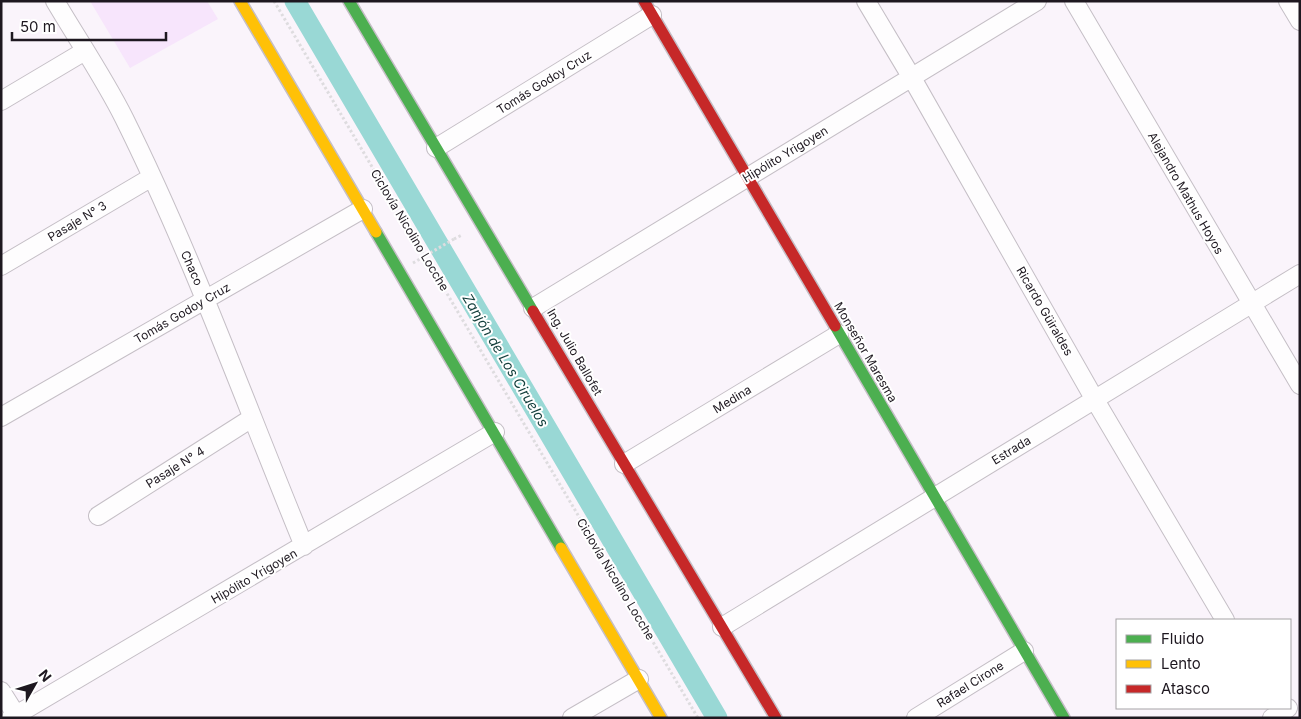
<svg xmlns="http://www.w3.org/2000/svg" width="1301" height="719" viewBox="0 0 1301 719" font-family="Inter,sans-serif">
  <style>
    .green { fill: #f7e5fc }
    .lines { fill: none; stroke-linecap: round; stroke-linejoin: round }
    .canal { stroke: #99d8d5; stroke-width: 21 }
    .street-casing { stroke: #c5bfc6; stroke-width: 20 }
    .fast-casing { stroke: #c5bfc6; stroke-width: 14 }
    .slow-casing { stroke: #c5bfc6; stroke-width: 14 }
    .jam-casing { stroke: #c5bfc6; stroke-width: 14 }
    .path { stroke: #dedcdf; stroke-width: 3; stroke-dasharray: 2.5 2.5; stroke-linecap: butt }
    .street { stroke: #fefdfe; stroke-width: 18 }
    .fast { stroke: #4caf50; stroke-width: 11 }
    .slow { stroke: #ffc107; stroke-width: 11 }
    .jam { stroke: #c62828; stroke-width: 11 }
    .path-bridge { stroke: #dedcdf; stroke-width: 3; stroke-dasharray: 2.5 2.5; stroke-linecap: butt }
    .labels { text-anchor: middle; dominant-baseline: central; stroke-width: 4; stroke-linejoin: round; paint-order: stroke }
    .street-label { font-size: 12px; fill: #1e1820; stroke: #fff }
    .water-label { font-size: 14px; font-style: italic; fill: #123e3b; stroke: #fff }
  </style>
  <rect width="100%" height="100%" fill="#faf4fb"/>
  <path class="green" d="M 90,1 L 207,1 L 218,19 L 130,68 Z"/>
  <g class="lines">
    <path class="canal" d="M 295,1 L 717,718"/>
    <defs>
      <path id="street" d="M 55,1 C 78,40 104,78 124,118 C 193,257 245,403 304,546
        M 866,1 L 912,78 L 1095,400 L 1225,620
        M 1074,1 L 1300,385
        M 1288,1 L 1300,21
        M 1,101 L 85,51
        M 436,148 L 652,15
        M 1,266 L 152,177
        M 533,308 L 1037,1
        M 1,417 L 363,209
        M 624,464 L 839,334
        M 98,516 L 252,418
        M 722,627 L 1300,274
        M 1,691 L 18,718
        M 11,718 L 495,432
        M 572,718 L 639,679
        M 916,718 L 1024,651
        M 1272,718 L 1288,708"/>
      <path id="fast" d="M 349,1 L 533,311
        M 376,232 L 561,548
        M 835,326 L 1064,718"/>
      <path id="slow" d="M 240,1 L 376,232
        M 561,548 L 661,718"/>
      <path id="jam" d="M 644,1 L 835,326
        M 533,311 L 776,718"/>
    </defs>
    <use href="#street" class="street-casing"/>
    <use href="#fast" class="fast-casing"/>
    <use href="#slow" class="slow-casing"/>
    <use href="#jam" class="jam-casing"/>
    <path class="path" d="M 274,1 L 698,718
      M 454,239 L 462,235"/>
    <use href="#street" class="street"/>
    <use href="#fast" class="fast"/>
    <use href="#slow" class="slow"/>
    <use href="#jam" class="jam"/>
    <path class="path-bridge" d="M 413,263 L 454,239"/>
  </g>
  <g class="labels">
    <g class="street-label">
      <text transform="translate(544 82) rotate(-32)">Tomás Godoy Cruz</text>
      <text transform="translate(785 154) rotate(-31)">Hipólito Yrigoyen</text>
      <text transform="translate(1186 193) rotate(60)">Alejandro Mathus Hoyos</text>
      <text transform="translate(77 221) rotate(-31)">Pasaje N° 3</text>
      <text transform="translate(410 230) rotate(59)">Ciclovía Nicolino Locche</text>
      <text transform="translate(192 268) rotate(66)">Chaco</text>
      <text transform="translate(1045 311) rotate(60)">Ricardo Güiraldes</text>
      <text transform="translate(182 313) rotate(-30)">Tomás Godoy Cruz</text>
      <text transform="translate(575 352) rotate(60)">Ing. Julio Ballofet</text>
      <text transform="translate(866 352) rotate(60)">Monseñor Maresma</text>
      <text transform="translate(732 399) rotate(-31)">Medina</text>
      <text transform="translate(1011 450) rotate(-31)">Estrada</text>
      <text transform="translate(175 467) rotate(-32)">Pasaje N° 4</text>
      <text transform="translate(254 576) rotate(-30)">Hipólito Yrigoyen</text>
      <text transform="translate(616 579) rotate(59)">Ciclovía Nicolino Locche</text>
      <text transform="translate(970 684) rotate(-32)">Rafael Cirone</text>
    </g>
    <g class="water-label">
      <text transform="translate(506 360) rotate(59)">Zanjón de Los Ciruelos</text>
    </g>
  </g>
  <rect width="1301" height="719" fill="none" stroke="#1e1820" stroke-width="5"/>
  <rect x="1116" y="619" width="175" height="90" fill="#ffffff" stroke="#a5a3a6"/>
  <rect x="1126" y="635" width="25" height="8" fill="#4caf50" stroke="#a5a3a6"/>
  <text x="1161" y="644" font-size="15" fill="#1e1820">Fluido</text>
  <rect x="1126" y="660" width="25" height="8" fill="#ffc107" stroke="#a5a3a6"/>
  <text x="1161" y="669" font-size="15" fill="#1e1820">Lento</text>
  <rect x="1126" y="685" width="25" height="8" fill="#c62828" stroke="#a5a3a6"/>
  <text x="1161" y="694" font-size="15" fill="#1e1820">Atasco</text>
  <g transform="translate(35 684) rotate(51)" stroke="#ffffff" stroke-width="4" paint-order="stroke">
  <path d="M0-4L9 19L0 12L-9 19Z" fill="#1e1820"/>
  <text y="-8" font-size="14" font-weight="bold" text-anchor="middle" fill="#1e1820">N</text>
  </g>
  <path d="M12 32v8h154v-8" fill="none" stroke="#1e1820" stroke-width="2.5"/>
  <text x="20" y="32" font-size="15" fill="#1e1820" stroke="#ffffff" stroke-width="4" paint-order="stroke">50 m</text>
</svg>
